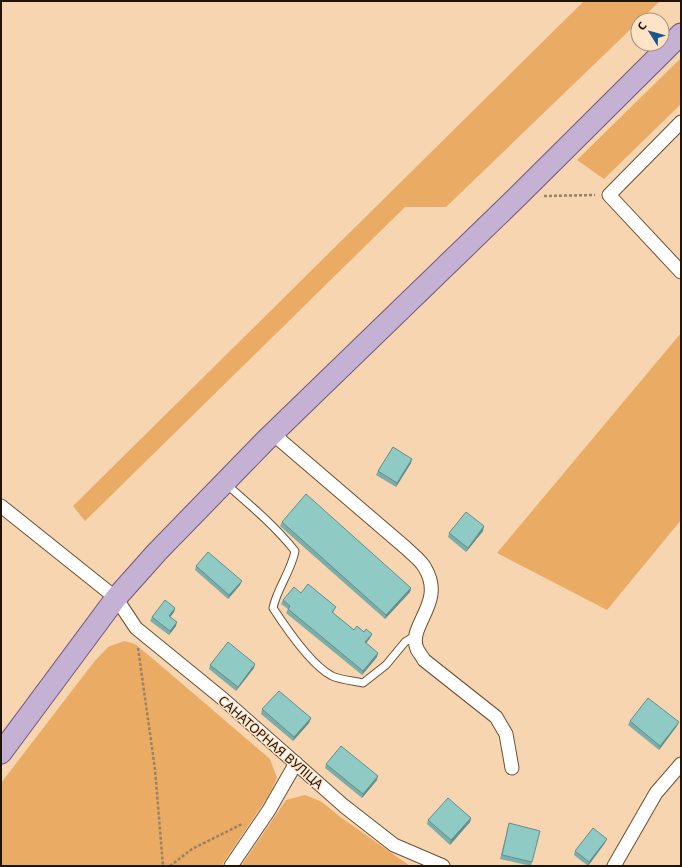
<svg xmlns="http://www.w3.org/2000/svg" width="682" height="867" viewBox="0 0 682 867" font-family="'Noto Sans',sans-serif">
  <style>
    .green { fill: #eaab64 }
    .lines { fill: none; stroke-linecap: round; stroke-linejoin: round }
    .lane-casing { stroke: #6c4f2f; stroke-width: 9 }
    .street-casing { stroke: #6c4f2f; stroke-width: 15 }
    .primary-casing { stroke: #71587a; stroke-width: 23 }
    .path { stroke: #998167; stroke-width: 2.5; stroke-dasharray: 3 2; stroke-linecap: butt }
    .lane { stroke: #fff; stroke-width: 7 }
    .street { stroke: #fff; stroke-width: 13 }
    .primary { stroke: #c4b1d4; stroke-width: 21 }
    .wall { fill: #7caea9 }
    .shaded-wall { fill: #658d8a }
    .building { fill: #90cac5; stroke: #658d8a }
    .labels { text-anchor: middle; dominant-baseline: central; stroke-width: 3; stroke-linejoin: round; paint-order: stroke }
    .street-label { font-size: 13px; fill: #201407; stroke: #ffe3c7 }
  </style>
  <rect width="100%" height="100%" fill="#f7d5b1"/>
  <path class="green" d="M 584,1 L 660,1 L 446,207 L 405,207 L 85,521 L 73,506 Z
    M 681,58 L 681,104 L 604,179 L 577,160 Z
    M 681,333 L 681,520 L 607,610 L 497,553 Z
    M 124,641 L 135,644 L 159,664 L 270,759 L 277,778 L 269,795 L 221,866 L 1,866 L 1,783 L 94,662 L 108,647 Z
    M 305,795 L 322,802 L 339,816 L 410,866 L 241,866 L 286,800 Z"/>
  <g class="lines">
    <defs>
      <path id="lane" d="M 225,483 C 250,505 274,525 295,551 C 291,572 277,588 273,608 C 286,628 311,665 332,676 C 341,680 354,681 363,683 L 386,665 L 405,642 L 416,635"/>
      <path id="street" d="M 681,122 L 609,195 L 681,272
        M 273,434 L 406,548 C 412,554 421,560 425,568 C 446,603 407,625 417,649 C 419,653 422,656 424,660 L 496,717 L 506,734 L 512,768
        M 1,506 L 116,598 L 136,628 L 223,699 L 344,806 L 394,845 L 443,866
        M 231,866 L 269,810 L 296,763
        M 614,866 L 656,793 L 681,764"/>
      <path id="primary" d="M 1,753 L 116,598 L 157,552 L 266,440 L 517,197 L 681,34"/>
    </defs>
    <use href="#lane" class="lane-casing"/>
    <use href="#street" class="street-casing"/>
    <use href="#primary" class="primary-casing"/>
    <path class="path" d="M 544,196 L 595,195
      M 138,648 L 155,769 L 163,866
      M 170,866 L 192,849 L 242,824"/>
    <use href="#lane" class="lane"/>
    <use href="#street" class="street"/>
    <use href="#primary" class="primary"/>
  </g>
  <path class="wall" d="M 412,459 L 411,463 L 396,487 L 376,475 L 378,471 Z
    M 282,522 L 411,588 L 410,592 L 385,619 L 280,526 Z
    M 483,531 L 466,552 L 448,537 L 449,533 Z
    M 196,566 L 240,585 L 228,599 L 195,570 Z
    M 301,593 L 336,607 L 333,613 L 354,630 L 364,632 L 372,634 L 370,638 L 366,643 L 377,657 L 362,675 L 286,613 L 288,609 L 281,604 L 283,600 Z
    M 175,608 L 174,612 L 170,617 L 176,626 L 169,635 L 150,621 L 152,617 Z
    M 210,665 L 254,668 L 236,691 L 209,669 Z
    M 262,709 L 311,718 L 309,723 L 293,741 L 261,714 Z
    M 630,721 L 677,726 L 659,750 L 628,725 Z
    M 326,764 L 377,780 L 362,798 L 325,768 Z
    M 471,818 L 470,822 L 450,845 L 427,824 L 428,820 Z
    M 509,823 L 532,862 L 531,866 L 500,859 Z
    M 605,843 L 588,866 L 574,855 L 575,851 Z"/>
  <path class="shaded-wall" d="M 412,459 L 411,463 L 396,487 L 397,483 Z
    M 484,526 L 483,531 L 466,552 L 468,548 Z
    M 242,581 L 240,585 L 228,599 L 229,595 Z
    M 411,588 L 410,592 L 385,619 L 386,615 Z
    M 175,608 L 174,612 L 168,620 L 169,616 Z
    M 177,622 L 176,626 L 169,635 L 170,631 Z
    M 372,634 L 370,638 L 364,646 L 365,642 Z
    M 378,653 L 377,657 L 362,675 L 363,671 Z
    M 255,664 L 254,668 L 236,691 L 238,687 Z
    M 311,718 L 309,723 L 293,741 L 294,737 Z
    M 679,722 L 677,726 L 659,750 L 660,746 Z
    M 378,776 L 377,780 L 362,798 L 363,794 Z
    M 471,818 L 470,822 L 450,845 L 451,840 Z
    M 607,839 L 605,843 L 588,866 L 589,862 Z"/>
  <path class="building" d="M 393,447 L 412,459 L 397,483 L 378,471 Z
    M 306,494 L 411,588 L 386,615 L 282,522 Z
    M 466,512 L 484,526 L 468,548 L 449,533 Z
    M 208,552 L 242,581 L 229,595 L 196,566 Z
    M 308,584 L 336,607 L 332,612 L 354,630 L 357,626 L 364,632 L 366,629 L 372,634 L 365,642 L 378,653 L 363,671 L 288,609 L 290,606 L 283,600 L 294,587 L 301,593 Z
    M 165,600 L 175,608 L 169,616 L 177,622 L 170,631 L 152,617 Z
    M 228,642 L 255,664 L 238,687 L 210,665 Z
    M 279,691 L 311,718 L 294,737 L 262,709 Z
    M 648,698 L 679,722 L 660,746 L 630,721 Z
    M 341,746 L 378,776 L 363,794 L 326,764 Z
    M 448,798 L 471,818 L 451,840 L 428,820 Z
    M 509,823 L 540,831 L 532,862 L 502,855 Z
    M 593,828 L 607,839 L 589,862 L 575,851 Z"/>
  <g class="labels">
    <g class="street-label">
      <text transform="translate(271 742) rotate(41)">САНАТОРНАЯ ВУЛІЦА</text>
    </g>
  </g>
  <rect width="682" height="867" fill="none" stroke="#201407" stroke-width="4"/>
  <g transform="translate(650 32) rotate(307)"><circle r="19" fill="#ffe3c7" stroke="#a6907a"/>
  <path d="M0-3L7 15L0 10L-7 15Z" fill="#18588e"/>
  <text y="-6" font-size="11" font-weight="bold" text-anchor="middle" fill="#201407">С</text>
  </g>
</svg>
